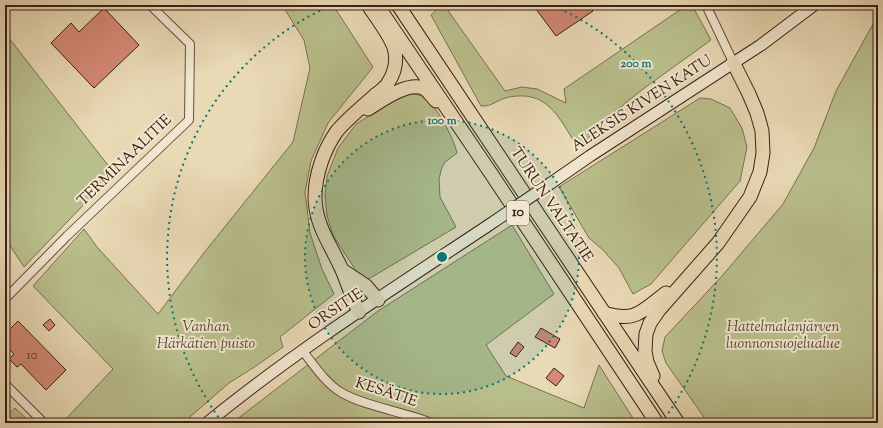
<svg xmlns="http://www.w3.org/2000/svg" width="883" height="428" viewBox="0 0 883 428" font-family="'Sorts Mill Goudy',serif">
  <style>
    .green { fill: #b9bf8c; stroke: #797051 }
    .building { fill: #d38973; stroke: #392016 }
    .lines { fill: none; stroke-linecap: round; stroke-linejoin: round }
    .minor-casing { stroke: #654e3e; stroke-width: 10 }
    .secondary-casing { stroke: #392016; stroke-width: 13 }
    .trunk-casing { stroke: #392016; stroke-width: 15 }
    .minor { stroke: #f1e6cf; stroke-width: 8 }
    .secondary { stroke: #f1e6cf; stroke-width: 11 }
    .trunk { stroke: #e9d9b5; stroke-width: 13 }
    .secondary-bridge-casing { stroke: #392016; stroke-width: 13; stroke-linecap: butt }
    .secondary-bridge { stroke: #f1e6cf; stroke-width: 11 }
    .ring { fill: none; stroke: #0f766e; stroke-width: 2; stroke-dasharray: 2 4 }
    .labels { text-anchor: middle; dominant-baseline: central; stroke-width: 4; stroke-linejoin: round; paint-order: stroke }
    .number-label { font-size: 13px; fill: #603a2d }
    .shield { fill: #f1e6cf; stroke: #705b4e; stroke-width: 1 }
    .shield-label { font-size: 14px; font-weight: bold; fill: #392016 }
    .street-label { font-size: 15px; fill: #392016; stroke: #f1e6cf }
    .park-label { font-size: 15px; font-style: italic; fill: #594834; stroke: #f1e6cf }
    .centre { fill: #0f766e; stroke: #f1e6cf; stroke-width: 2 }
    .ring-label { font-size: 12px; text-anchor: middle; font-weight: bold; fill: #0f766e; stroke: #f1e6cf; stroke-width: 4; stroke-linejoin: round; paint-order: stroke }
  </style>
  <rect width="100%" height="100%" fill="#e9d9b5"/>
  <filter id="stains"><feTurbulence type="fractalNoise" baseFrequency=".005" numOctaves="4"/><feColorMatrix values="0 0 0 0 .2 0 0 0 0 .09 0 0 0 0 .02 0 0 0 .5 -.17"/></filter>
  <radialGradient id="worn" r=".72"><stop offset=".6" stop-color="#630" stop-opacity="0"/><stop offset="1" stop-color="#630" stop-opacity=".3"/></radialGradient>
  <path class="green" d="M 282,5 L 333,5 L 373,67 L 328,123 L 311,161 L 305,192 L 310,233 L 322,269 L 334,294 L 280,337 L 283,347 L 253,368 L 229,383 L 183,423 L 62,423 L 113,369 L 33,286 L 84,229 L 97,247 L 158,314 L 203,254 L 293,142 L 310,68 L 304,40 Z
    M 441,5 L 444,5 L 505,91 L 522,87 L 537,89 L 566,103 L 564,89 L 687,5 L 692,5 L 711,40 L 643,89 L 612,114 L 582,144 L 575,143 C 558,116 547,90 509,97 C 498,99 492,107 481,106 L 431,15 Z
    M 878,15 L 878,423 L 708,423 L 666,363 L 662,351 L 665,337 L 722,276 L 783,204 L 814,148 L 836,91 Z
    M 5,33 L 114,173 L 24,267 L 5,238 Z
    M 405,94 C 412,94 418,94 424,97 C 436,104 454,139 457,153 L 445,162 L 442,167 L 439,179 L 440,197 L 456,227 L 367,280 L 360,277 L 333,235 L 327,216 L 325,195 L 327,176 L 338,148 L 356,124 Z
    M 700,98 L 711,99 L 730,108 L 742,128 L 747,147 L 740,181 L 651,284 L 633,294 L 619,268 L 603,250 L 589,238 L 559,187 Z
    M 512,225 L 554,294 L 486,345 L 506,376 L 584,408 L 599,365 L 636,423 L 232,423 L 378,311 Z
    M 15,408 L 31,423 L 5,423 L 5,417 Z"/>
  <path class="building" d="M 533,5 L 589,5 L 593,11 L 556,36 Z
    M 104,8 L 139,45 L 94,88 L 51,43 L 71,23 L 79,32 Z
    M 50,319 L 55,325 L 49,331 L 43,325 Z
    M 18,321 L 66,370 L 46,390 L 21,364 L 17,367 L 9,359 L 14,354 L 5,345 L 5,334 Z
    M 541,328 L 560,339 L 555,348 L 535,337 Z
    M 518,342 L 524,347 L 516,357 L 510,353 Z
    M 554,368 L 564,376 L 556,386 L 546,378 Z"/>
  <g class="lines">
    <defs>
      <path id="minor" d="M 706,5 L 733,62
        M 5,299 L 67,236 L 189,120 L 190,44 L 150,5
        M 302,350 C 314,365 325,383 342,393 C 367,407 405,412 432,423
        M 5,384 L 44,423"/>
      <path id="secondary" d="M 551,183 L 590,156 L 761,45 L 814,5
        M 207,423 C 295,351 391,290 486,227"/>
      <path id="trunk" d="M 377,5 L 492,175 L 657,423
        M 398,5 L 678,423
        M 368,109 C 381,101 409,80 425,89 C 429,92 432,97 436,101
        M 342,270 L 366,286 L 378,300
        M 359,312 C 352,298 348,284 342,270 C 331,245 315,225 315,197 C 315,175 324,149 337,131 C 348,118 362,107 374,96 C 379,92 385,88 388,83 C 394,74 397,63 395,52 C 394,40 375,16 368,5
        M 604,313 C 636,323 642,311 666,293
        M 653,376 L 647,362 L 645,351 L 646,334 L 650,323 L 659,310 L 718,243 L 750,197 L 760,172 L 763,153 L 762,131 L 757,113 L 749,94 L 733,62"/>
    </defs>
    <use href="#minor" class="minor-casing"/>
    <use href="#secondary" class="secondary-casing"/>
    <use href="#trunk" class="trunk-casing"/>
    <use href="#minor" class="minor"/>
    <use href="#secondary" class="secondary"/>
    <use href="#trunk" class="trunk"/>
    <defs>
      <path id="secondary-bridge" d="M 486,227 L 551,183"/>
    </defs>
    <use href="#secondary-bridge" class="secondary-bridge-casing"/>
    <use href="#secondary-bridge" class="secondary-bridge"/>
  </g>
  <circle cx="442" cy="257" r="137" fill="#0f766e" fill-opacity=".12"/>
  <g class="ring">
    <circle cx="442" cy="257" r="137"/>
    <path d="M222 422A275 275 0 0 1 330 6M554 6A275 275 0 0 1 662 422"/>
  </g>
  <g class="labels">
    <g class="number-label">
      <text x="32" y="356">10</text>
    </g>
    <rect class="shield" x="507" y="201" width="22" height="24" rx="3"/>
    <g class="shield-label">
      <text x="518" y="213">10</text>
    </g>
    <g class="street-label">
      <text transform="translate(642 104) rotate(-33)">ALEKSIS KIVEN KATU</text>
      <text transform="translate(125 161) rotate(-44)">TERMINAALITIE</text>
      <text transform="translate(551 205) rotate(56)">TURUN VALTATIE</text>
      <text transform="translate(336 310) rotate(-34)">ORSITIE</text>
      <text transform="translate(386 393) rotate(18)">KESÄTIE</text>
    </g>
    <g class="park-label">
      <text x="206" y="327">Vanhan<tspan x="206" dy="17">Härkätien puisto</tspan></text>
      <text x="783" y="327">Hattelmalanjärven<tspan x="783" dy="17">luonnonsuojelualue</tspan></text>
    </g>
  </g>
  <circle cx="442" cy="257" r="6" class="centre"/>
  <g class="ring-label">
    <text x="636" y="67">200 m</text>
    <text x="442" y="124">100 m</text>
  </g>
  <rect width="883" height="428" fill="none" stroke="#e9d9b5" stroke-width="20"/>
  <rect x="6" y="6" width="871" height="416" fill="none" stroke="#392016" stroke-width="2"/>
  <rect x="10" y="10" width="863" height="408" fill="none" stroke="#392016"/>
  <rect width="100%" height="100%" filter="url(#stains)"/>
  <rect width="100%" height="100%" fill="url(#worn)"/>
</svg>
